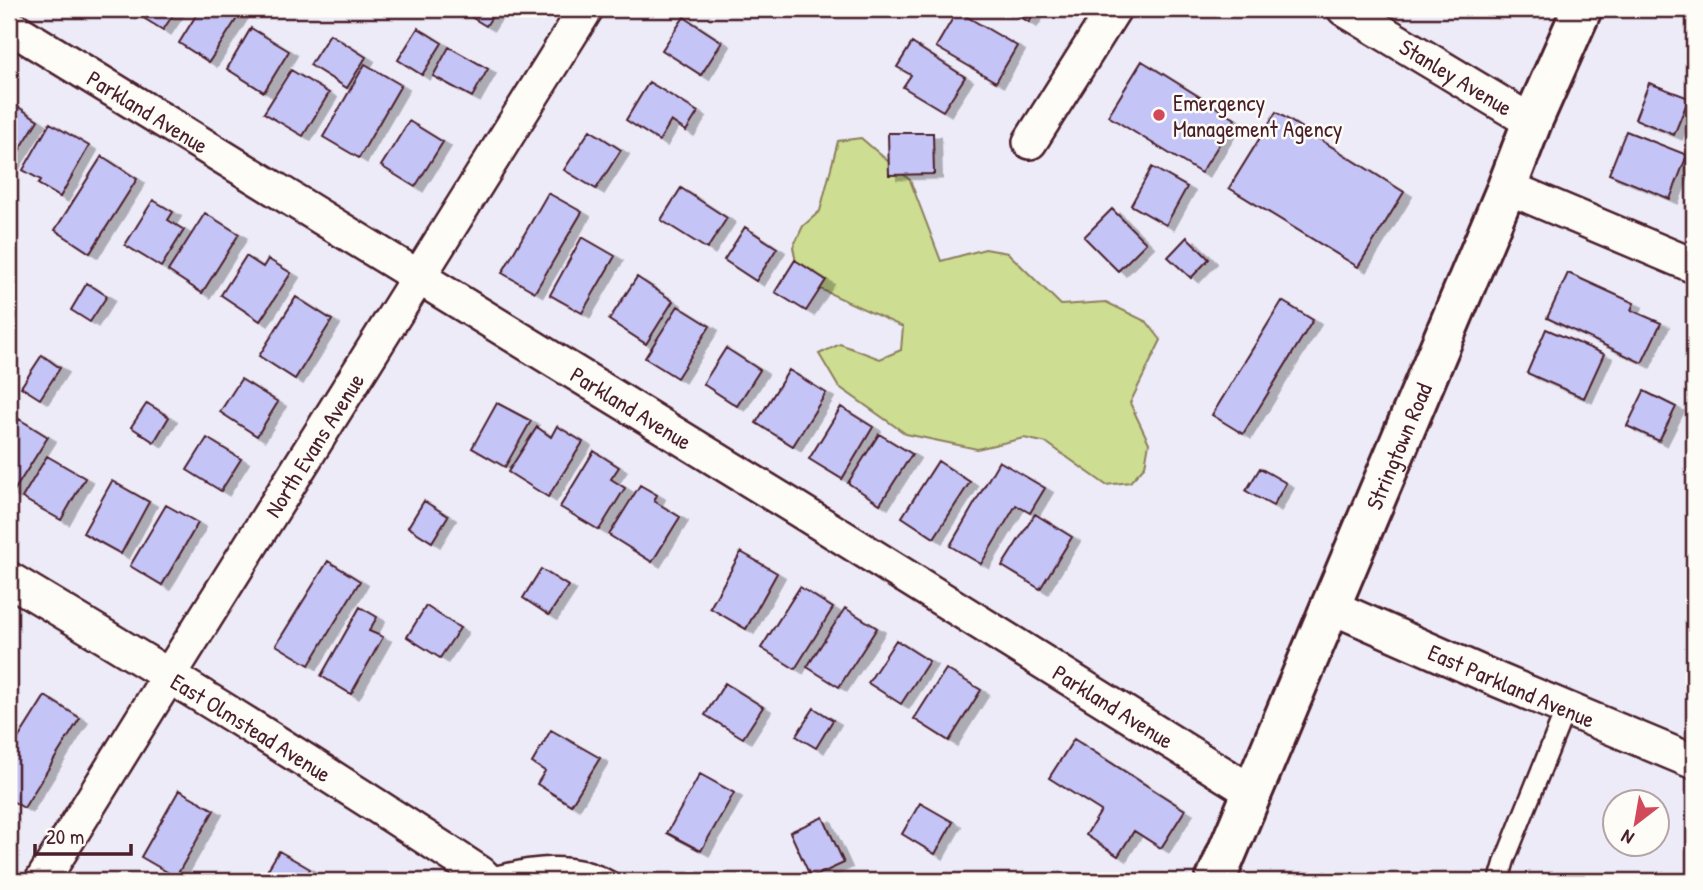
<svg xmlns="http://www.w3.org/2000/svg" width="1703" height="890" viewBox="0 0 1703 890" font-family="'Patrick Hand',sans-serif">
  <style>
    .green { fill: #cddd91; stroke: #8c7e5e; stroke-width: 2 }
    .building { fill: #c5c4f6; stroke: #4a1f2b; stroke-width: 2; filter: url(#shadow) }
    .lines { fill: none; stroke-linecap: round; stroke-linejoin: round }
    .service-casing { stroke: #4a1f2b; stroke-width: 23 }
    .minor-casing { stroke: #4a1f2b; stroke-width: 38 }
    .secondary-casing { stroke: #4a1f2b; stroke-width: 44 }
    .service { stroke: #fdfcf7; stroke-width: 18 }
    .minor { stroke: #fdfcf7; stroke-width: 33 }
    .secondary { stroke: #fdfcf7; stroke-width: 38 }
    .poi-dot { fill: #d1495b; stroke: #fdfcf7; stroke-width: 2.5 }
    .labels { text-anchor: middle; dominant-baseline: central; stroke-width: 5; stroke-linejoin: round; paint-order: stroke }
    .street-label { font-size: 23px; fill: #4a1f2b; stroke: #fdfcf7 }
    .poi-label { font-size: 23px; fill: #4a1f2b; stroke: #fdfcf7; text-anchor: start }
  </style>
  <defs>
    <filter id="shadow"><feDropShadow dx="8" dy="4.5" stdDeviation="0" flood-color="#0004"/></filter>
  </defs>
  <rect width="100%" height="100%" fill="#ecebf7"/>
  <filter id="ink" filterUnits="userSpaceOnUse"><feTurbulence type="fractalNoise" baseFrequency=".0143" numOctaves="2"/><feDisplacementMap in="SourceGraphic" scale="14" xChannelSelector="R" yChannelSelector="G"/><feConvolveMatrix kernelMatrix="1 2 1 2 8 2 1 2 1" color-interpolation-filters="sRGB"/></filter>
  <g filter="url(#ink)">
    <path class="green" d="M 861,138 L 910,180 L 941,261 L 985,249 L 1008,253 L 1061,305 L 1106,302 L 1147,322 L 1161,340 L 1130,403 L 1149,443 L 1145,466 L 1130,482 L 1106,485 L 1047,443 L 1024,438 L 977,449 L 906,434 L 838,386 L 819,354 L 840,344 L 880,359 L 901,350 L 903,327 L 818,288 L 798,272 L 793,247 L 803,226 L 820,211 L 838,141 Z"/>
    <path class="building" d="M 129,9 L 177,9 L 163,30 Z
      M 200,9 L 243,9 L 209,62 L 179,43 Z
      M 458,9 L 497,9 L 486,26 Z
      M 1008,9 L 1037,9 L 1029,22 Z
      M 957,11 L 1017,46 L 996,82 L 936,47 Z
      M 684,17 L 722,42 L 701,75 L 662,50 Z
      M 251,28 L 289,51 L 264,92 L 227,69 Z
      M 418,28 L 442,43 L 422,75 L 398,60 Z
      M 330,34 L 366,57 L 347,88 L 310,65 Z
      M 912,43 L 965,77 L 943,111 L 903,87 L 911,75 L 897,67 Z
      M 449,47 L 488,69 L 472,97 L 433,76 Z
      M 1142,61 L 1235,119 L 1201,173 L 1108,116 Z
      M 365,64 L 401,85 L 359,158 L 323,137 Z
      M 291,70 L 329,93 L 303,136 L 264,113 Z
      M 649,82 L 698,112 L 686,131 L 671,121 L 659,141 L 626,120 Z
      M 1649,83 L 1689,98 L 1674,135 L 1635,119 Z
      M 9,101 L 38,120 L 9,167 Z
      M 1276,112 L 1404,192 L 1358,267 L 1229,188 Z
      M 409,121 L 443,142 L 415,187 L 381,166 Z
      M 50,123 L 89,146 L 60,197 L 38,184 L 41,180 L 23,170 Z
      M 590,130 L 621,150 L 596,189 L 564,170 Z
      M 1626,131 L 1687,155 L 1670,199 L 1609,174 Z
      M 888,133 L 933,133 L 934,174 L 889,175 Z
      M 102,156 L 137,179 L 90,253 L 55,230 Z
      M 1152,167 L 1187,187 L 1166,225 L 1131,205 Z
      M 681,188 L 727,218 L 707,249 L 661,220 Z
      M 548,193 L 582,212 L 535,292 L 502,273 Z
      M 153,200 L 173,212 L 168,220 L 184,230 L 161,267 L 125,245 Z
      M 1112,209 L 1146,243 L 1118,271 L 1084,237 Z
      M 205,213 L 239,234 L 202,293 L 168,271 Z
      M 745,227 L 777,248 L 756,281 L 724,260 Z
      M 582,237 L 615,256 L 582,313 L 550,295 Z
      M 1187,237 L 1209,259 L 1191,278 L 1168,257 Z
      M 246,256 L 263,267 L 268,259 L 291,273 L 260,321 L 221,295 Z
      M 795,260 L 826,280 L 806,311 L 775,292 Z
      M 1568,273 L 1634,303 L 1631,310 L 1661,323 L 1642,363 L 1547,318 Z
      M 637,277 L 673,301 L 646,344 L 609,320 Z
      M 87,283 L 107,296 L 90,322 L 71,310 Z
      M 296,297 L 332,320 L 295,379 L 259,356 Z
      M 1282,301 L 1313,320 L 1243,434 L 1212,415 Z
      M 678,306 L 710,326 L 677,378 L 645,358 Z
      M 1546,329 L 1604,354 L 1584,398 L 1527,373 Z
      M 726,348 L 760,370 L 737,406 L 703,384 Z
      M 42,355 L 60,368 L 40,399 L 21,387 Z
      M 789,370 L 826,393 L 793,446 L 756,423 Z
      M 241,379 L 278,402 L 257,436 L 220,412 Z
      M 1644,391 L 1676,407 L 1659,441 L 1627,426 Z
      M 147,403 L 169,417 L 154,442 L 131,427 Z
      M 497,403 L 531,421 L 505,467 L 472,448 Z
      M 841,407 L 873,427 L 842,479 L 809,459 Z
      M 19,419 L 48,437 L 12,494 L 9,492 L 9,435 Z
      M 557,426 L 583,442 L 548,497 L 508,472 L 537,427 L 551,437 Z
      M 879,434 L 912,454 L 880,504 L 848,483 Z
      M 207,438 L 241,459 L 221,491 L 187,470 Z
      M 594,451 L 619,467 L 611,479 L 625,488 L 599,530 L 560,507 Z
      M 47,456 L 85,478 L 61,520 L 22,498 Z
      M 938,461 L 970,482 L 934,538 L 902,517 Z
      M 999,461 L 1045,488 L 1030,513 L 1016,505 L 981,564 L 950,546 Z
      M 1260,468 L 1286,483 L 1273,506 L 1246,491 Z
      M 112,481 L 149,502 L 121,554 L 83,533 Z
      M 640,485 L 657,495 L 654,501 L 680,517 L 652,562 L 609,535 Z
      M 424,501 L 448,516 L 432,542 L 408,527 Z
      M 166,505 L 198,523 L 162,585 L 130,566 Z
      M 1035,514 L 1072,537 L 1040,589 L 1002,566 Z
      M 741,552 L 777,573 L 746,629 L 710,608 Z
      M 328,561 L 360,581 L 309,665 L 276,645 Z
      M 541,569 L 568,586 L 549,615 L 523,598 Z
      M 800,587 L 833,608 L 795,669 L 761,648 Z
      M 426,606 L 460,628 L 440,658 L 407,637 Z
      M 360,607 L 377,617 L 369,631 L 383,637 L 351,694 L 321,676 Z
      M 845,608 L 877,628 L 839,687 L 807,667 Z
      M 896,640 L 929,661 L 901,704 L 868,683 Z
      M 946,669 L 981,690 L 949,741 L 914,719 Z
      M 725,683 L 763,707 L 743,738 L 705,715 Z
      M 45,696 L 80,718 L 24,808 L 9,799 L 9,753 Z
      M 814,708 L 833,720 L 816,748 L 796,736 Z
      M 551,730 L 600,758 L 571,805 L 537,784 L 545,771 L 532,763 Z
      M 1074,739 L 1185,810 L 1161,848 L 1134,831 L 1118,856 L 1086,835 L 1101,811 L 1049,778 Z
      M 700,774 L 734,793 L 701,851 L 667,833 Z
      M 179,790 L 214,810 L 176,877 L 141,857 Z
      M 920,803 L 953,822 L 935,854 L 902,834 Z
      M 823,817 L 844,863 L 811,878 L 790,832 Z
      M 279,851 L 310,869 L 303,881 L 261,881 Z
      M 1325,872 L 1344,881 L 1320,881 Z"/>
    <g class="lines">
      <defs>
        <path id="service" d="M 485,878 C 528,868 569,858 610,881
          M 1499,881 L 1505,860 L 1566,708"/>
        <g id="minor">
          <path id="s1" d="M 1344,9 L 1532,122"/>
          <path id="s2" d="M 9,26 L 794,507 L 1252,792"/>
          <path d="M 1030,142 L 1114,9"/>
          <path d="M 1507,187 L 1694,266"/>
          <path id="s3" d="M 9,579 C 168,674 325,771 480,873 L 488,881"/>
          <path id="s4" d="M 1332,607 L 1498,680 L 1694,762"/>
          <path id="s5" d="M 42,881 C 221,589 406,301 586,9"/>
        </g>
        <g id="secondary">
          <path id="s6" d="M 1215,881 L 1507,187 L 1532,122 L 1582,9"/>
        </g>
      </defs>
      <use href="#service" class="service-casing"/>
      <use href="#minor" class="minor-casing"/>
      <use href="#secondary" class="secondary-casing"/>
      <use href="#service" class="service"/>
      <use href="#minor" class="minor"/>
      <use href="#secondary" class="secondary"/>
    </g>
  </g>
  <circle class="poi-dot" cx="1159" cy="115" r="7"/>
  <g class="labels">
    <g class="street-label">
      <text stroke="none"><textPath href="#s1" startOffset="131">Stanley Avenue</textPath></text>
      <text stroke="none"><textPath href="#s2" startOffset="163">Parkland Avenue</textPath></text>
      <text stroke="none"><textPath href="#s2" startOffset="730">Parkland Avenue</textPath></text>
      <text stroke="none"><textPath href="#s5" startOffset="514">North Evans Avenue</textPath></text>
      <text stroke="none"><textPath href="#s6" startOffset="472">Stringtown Road</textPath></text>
      <text stroke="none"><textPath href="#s4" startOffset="196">East Parkland Avenue</textPath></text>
      <text stroke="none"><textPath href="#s2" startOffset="1297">Parkland Avenue</textPath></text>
      <text stroke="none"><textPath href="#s3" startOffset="284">East Olmstead Avenue</textPath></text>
    </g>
    <g class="poi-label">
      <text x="1173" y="102">Emergency<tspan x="1173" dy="26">Management Agency</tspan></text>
    </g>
  </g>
  <rect width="1703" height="890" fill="none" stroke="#fdfcf7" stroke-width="35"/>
  <rect x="18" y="18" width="1668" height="855" fill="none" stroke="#4a1f2b" stroke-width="2.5" filter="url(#ink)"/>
  <g transform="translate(1636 823) rotate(211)"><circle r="33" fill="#fdfcf7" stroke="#b5a4a5" stroke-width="2"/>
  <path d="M0-5L12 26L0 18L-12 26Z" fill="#d1495b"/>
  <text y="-10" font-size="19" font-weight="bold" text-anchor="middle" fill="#4a1f2b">N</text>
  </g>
  <path d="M35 844v10h96v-10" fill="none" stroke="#4a1f2b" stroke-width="3.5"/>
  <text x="46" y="844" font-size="21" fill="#4a1f2b" stroke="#fdfcf7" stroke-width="5" paint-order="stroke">20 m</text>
</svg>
